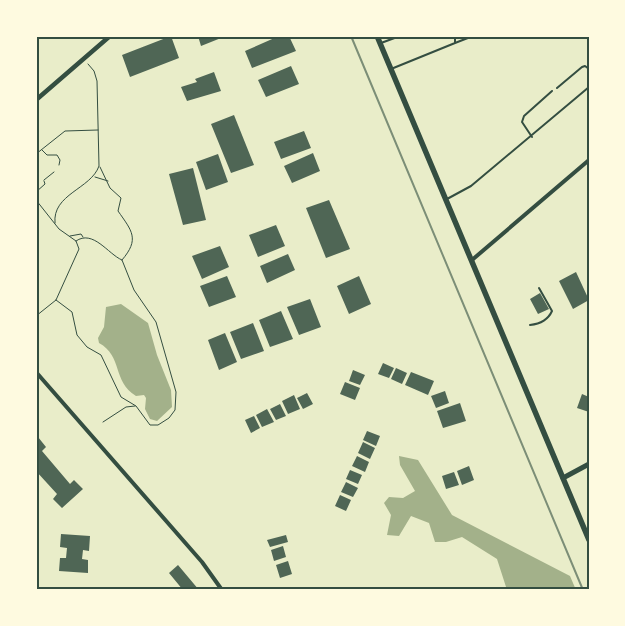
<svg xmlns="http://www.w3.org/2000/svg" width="625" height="626" viewBox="0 0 625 626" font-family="Arial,sans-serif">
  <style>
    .water { fill: #a3b18a }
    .building { fill: #4f6655 }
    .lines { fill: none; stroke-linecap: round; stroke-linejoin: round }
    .path { stroke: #344e41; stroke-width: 1 }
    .service { stroke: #344e41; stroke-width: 2 }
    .minor { stroke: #344e41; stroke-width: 4 }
    .tertiary { stroke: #344e41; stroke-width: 4.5 }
    .secondary { stroke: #344e41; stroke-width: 5 }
    .primary { stroke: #344e41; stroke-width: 5.5 }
    .rail { stroke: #7c8e77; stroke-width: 2 }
    .neatline { fill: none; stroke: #344e41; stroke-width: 2 }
  </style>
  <rect width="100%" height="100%" fill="#e9edc9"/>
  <path class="water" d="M 121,304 L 148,323 L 157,355 L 171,390 L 172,407 L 157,421 L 150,419 L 145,409 L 146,398 L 144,395 L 136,396 C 112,381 123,356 99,343 L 98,338 L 104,327 L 106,307 Z
    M 399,456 L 418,460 L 452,515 L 570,576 L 576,590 L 507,590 L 497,559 L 462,537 L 446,542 L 435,542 L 429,523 L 411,516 L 399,536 L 387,535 L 391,515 L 384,503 L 389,497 L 403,498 L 415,491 L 400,465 Z"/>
  <path class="building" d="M 171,36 L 179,58 L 130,77 L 122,55 Z
    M 198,36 L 226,36 L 201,46 Z
    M 279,36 L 289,36 L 296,51 L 252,68 L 245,51 Z
    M 291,66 L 299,84 L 266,97 L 258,80 Z
    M 214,72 L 221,91 L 187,101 L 181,87 L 197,82 L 195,79 Z
    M 234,115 L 254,165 L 231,173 L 211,124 Z
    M 304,131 L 311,148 L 281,159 L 274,142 Z
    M 313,153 L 320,171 L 292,183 L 284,166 Z
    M 218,154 L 228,182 L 206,190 L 196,162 Z
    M 193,168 L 206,220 L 183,225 L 169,174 Z
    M 329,200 L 350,249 L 326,258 L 306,208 Z
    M 276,225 L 285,246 L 258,257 L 249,235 Z
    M 220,246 L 229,267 L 202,279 L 192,256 Z
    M 288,254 L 295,270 L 267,283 L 260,266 Z
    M 576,272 L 589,300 L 573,309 L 559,281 Z
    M 227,276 L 236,297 L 209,307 L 200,286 Z
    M 359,276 L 371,304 L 349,314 L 337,286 Z
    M 540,293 L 549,309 L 538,314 L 530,299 Z
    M 310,299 L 321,327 L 299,335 L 287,307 Z
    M 281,311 L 293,339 L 270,347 L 259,320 Z
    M 253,323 L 264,351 L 241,359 L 230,332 Z
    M 225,333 L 237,362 L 219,370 L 208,340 Z
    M 383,363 L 394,368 L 389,378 L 378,374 Z
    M 396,368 L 407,373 L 402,384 L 391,379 Z
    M 353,370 L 365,375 L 360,385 L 349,381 Z
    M 411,372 L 434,381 L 428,395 L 405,385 Z
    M 345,382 L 360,388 L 355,400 L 340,394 Z
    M 445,391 L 449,403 L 436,408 L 431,396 Z
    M 307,393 L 313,404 L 303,409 L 297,398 Z
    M 582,394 L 589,397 L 589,412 L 577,408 Z
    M 294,395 L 300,409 L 288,414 L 282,401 Z
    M 460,403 L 466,421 L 443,428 L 437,411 Z
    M 280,404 L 286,416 L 276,420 L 270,409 Z
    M 267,409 L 274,422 L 262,427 L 256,415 Z
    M 254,416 L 260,428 L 251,433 L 245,420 Z
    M 367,431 L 380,436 L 376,446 L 363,440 Z
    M 38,437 L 46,447 L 42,451 L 70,484 L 74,480 L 83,489 L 62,508 L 53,499 L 57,494 L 36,471 L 36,439 Z
    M 363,442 L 375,448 L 370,459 L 358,453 Z
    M 357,456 L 369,462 L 365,472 L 352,466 Z
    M 469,466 L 474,480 L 462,485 L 457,471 Z
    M 350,470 L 362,475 L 358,484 L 346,479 Z
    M 454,472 L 459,485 L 446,489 L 442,476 Z
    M 346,482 L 358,488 L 353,497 L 341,492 Z
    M 340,495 L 351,500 L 346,511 L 335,506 Z
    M 61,534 L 90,536 L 89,551 L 83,550 L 82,559 L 88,560 L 88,573 L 59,571 L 60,558 L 66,558 L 67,548 L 60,547 Z
    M 286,535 L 288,542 L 270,547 L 267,540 Z
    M 283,546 L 286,557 L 274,561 L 271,550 Z
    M 288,561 L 292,574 L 280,578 L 276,565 Z
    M 178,565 L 199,590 L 183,590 L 169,573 Z"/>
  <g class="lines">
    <path class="path" d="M 42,150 L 47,155 L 57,155 L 60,160 L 59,165
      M 36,154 L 65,131 L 98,130
      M 100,167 L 110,188 L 121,198 L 118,211 C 132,231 140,239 122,260
      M 95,177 L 108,181
      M 44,180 L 54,172
      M 36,192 L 45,184 L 44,181
      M 36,200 L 59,229 L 76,241 L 79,249 L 56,300 L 36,316
      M 55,223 C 52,194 91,189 99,166 L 97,81 L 94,71 L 88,64
      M 70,236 L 81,234 L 83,237
      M 56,300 L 72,312 L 77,335 L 87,347 L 101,355 L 121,397 L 136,406 L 150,425 L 158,425 L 169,418 L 175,410 L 176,392 L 156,322 L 134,290 L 122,260 C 108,254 93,229 76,241
      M 103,422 L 126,407 L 135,406"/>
    <path class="service" d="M 381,43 L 400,36
      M 455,43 L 473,36
      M 391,69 L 455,43 L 455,36
      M 557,88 L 582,67 L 585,66 L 589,69
      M 532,137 L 522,122 L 524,116 L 552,91
      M 447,199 L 471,186 L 589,87
      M 530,325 C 539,324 548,320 552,311 L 539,288"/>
    <path class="minor" d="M 472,260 L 589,160
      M 36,372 L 202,562 L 222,590"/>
    <path class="tertiary" d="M 36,100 L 110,36"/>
    <path class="secondary" d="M 563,478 L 589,464"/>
    <path class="primary" d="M 377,36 L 589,540"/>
    <path class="rail" d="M 351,36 L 583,590"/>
  </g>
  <rect width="625" height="626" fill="none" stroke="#fefae0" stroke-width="75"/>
  <rect x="38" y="38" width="550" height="550" class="neatline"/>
</svg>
